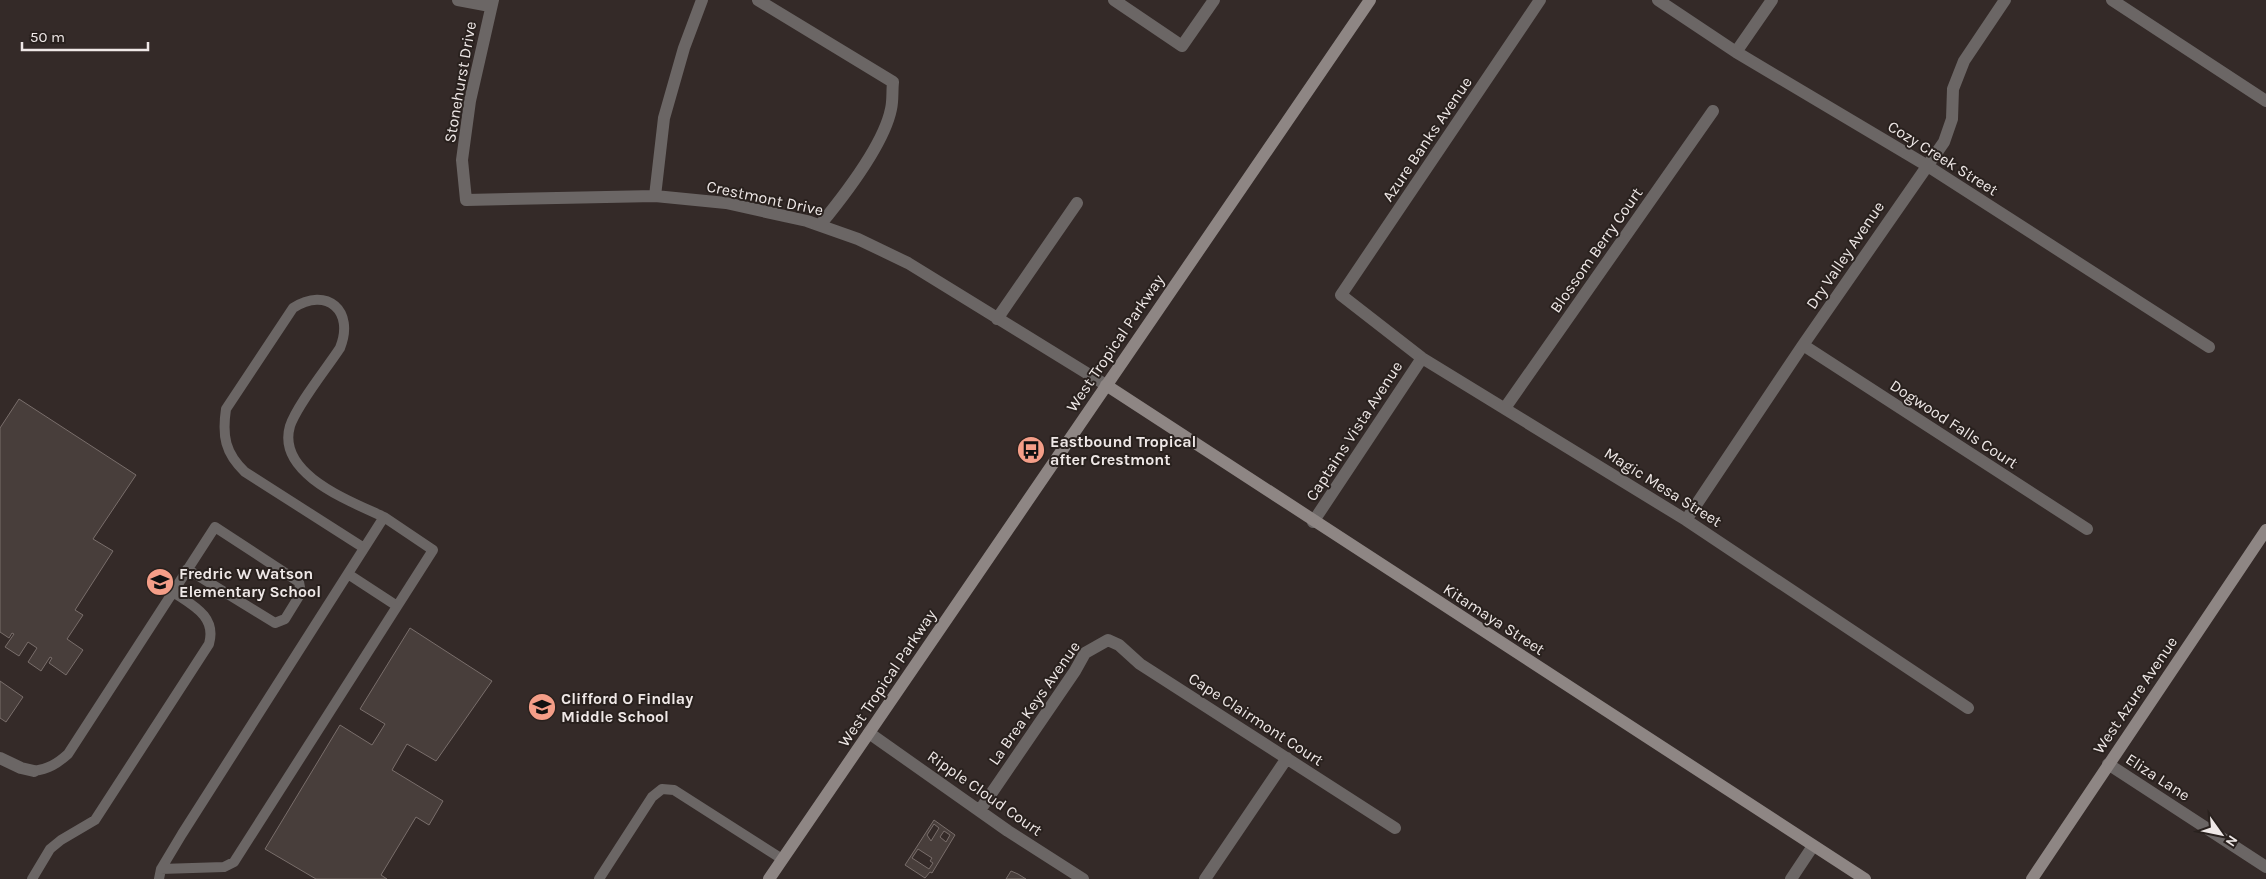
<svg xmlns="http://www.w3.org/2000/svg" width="2266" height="879" viewBox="0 0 2266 879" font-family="Karla,sans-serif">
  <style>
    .building { fill: #483e3b; stroke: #796e6b; fill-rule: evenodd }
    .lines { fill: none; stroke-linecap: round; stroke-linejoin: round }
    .lane { stroke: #6b6665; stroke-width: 10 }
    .street { stroke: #6b6665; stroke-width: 12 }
    .secondary { stroke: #8e8684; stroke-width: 12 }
    .labels { text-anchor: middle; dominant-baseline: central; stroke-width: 4; stroke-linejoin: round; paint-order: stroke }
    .street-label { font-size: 16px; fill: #efe8e7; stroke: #29211e }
    .poi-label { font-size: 16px; font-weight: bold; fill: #efe8e7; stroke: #29211e; text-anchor: start }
  </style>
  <rect width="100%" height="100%" fill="#342a28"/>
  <path class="building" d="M 19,399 L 136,475 L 93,539 L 113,551 L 75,610 L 83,615 L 67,639 L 83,650 L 66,675 L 49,663 L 52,658 L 50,657 L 41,671 L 28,662 L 37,648 L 28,642 L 19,656 L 5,647 L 14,634 L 12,633 L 9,638 L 0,632 L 0,428 Z
    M 410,628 L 492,681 L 436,761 L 407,744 L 392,770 L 443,801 L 429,825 L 416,817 L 381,875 L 387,879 L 316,879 L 265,849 L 340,725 L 372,745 L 385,724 L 360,709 Z
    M 0,681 L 23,697 L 6,722 L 0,718 Z
    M 934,820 L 955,835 L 932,873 L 930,872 L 925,878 L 905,865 ZM 934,824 L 939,828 L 931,841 L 927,835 ZM 944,831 L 950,835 L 946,842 L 940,837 ZM 918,849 L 932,858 L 930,861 L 933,863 L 929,869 L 912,858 Z
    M 1011,871 L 1018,874 L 1026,879 L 1006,879 Z"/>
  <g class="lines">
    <path class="lane" d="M 364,548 L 245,472 C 225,453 222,436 226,409 L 293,308 C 327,286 355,311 340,348 C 327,368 297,405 290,426 C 276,474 350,501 384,517
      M 348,574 L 397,606
      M 173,592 L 215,527 L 299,582 L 301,593 L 285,619 L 275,623 L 187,569
      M 32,879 L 50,849 L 61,840 L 95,820 L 209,644 C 217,616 192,605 173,592 L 68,754 C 57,764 48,769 34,771
      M 159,879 L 161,869 L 182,834 L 384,517 L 433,550 L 234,862 L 224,867 L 161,869
      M 599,879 L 652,797 L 662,789 L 674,790 L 782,859"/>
    <path class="street" d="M 458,0 L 490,6
      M 493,0 L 470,101 L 462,160 L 466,200 L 655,196 L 726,203 L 807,221 L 858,239 L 908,263 L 1106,385
      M 758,0 L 893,82 C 892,91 893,101 891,109 C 884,144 843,197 820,225
      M 1114,0 L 1182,46 L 1214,0
      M 1540,0 L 1341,295 L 1422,358 L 1686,520 L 1968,708
      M 1658,0 L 1736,52 L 1926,165 L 2209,347
      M 2112,0 L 2266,101
      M 1736,52 L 1772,0
      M 655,196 L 664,118 L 684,48 L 702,0
      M 997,319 L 1077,203
      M 1803,345 L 2087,529
      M 1505,408 L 1713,111
      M 1686,520 L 1803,345 L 1944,142 L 1952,119 L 1953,89 L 1964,61 L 2005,0
      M 1313,522 L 1422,358
      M 869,733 L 1008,831 L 1083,879
      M 0,758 L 21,768 L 34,771
      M 2108,764 L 2266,867
      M 980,810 L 1075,671 L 1085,653 L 1108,640 L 1119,645 L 1140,664 L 1395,828
      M 1205,879 L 1287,758
      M 1791,879 L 1813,846"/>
    <path class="secondary" d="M 1106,385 L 1865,879
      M 769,879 L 1370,0
      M 2032,879 L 2266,530"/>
  </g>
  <defs>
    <symbol id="bus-disc" viewBox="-11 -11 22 22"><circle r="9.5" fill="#f49e88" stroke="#29211e"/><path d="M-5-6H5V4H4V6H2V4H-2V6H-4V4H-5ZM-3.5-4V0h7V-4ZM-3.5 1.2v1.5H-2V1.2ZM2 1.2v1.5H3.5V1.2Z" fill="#111"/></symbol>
    <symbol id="school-disc" viewBox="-11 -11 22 22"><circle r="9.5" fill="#f49e88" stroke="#29211e"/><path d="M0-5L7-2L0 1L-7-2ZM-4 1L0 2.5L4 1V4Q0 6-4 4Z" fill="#111"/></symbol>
  </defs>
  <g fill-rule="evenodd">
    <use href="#bus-disc" x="1015" y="434" width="32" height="32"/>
    <use href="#school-disc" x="144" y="566" width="32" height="32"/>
    <use href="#school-disc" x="526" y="691" width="32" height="32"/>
  </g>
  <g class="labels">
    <g class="street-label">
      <text transform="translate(460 82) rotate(-80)">Stonehurst Drive</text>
      <text transform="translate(1427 139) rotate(-56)">Azure Banks Avenue</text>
      <text transform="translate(1943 158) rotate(32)">Cozy Creek Street</text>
      <text transform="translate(765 198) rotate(12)">Crestmont Drive</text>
      <text transform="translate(1596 250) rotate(-55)">Blossom Berry Court</text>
      <text transform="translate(1845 255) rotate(-56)">Dry Valley Avenue</text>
      <text transform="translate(1115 343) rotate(-56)">West Tropical Parkway</text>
      <text transform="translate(1954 424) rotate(33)">Dogwood Falls Court</text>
      <text transform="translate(1354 431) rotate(-57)">Captains Vista Avenue</text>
      <text transform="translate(1663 487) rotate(32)">Magic Mesa Street</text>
      <text transform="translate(1494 619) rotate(33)">Kitamaya Street</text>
      <text transform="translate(887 678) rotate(-56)">West Tropical Parkway</text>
      <text transform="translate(2135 695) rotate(-56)">West Azure Avenue</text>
      <text transform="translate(1034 703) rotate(-55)">La Brea Keys Avenue</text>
      <text transform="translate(1256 719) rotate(33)">Cape Clairmont Court</text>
      <text transform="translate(2158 777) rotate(33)">Eliza Lane</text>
      <text transform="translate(985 793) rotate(35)">Ripple Cloud Court</text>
    </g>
    <g class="poi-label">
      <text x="1050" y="441">Eastbound Tropical<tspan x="1050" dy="18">after Crestmont</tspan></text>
      <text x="179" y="573">Fredric W Watson<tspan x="179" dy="18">Elementary School</tspan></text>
      <text x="561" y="698">Clifford O Findlay<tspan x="561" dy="18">Middle School</tspan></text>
    </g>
  </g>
  <g transform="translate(2221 834) rotate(123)" stroke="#29211e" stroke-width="4" paint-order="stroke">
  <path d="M0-4L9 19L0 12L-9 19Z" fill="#efe8e7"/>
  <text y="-8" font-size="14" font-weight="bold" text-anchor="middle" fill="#efe8e7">N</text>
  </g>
  <path d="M22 42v8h126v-8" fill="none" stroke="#efe8e7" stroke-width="2.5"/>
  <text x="30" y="42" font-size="15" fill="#efe8e7" stroke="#29211e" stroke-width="4" paint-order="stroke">50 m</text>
</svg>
